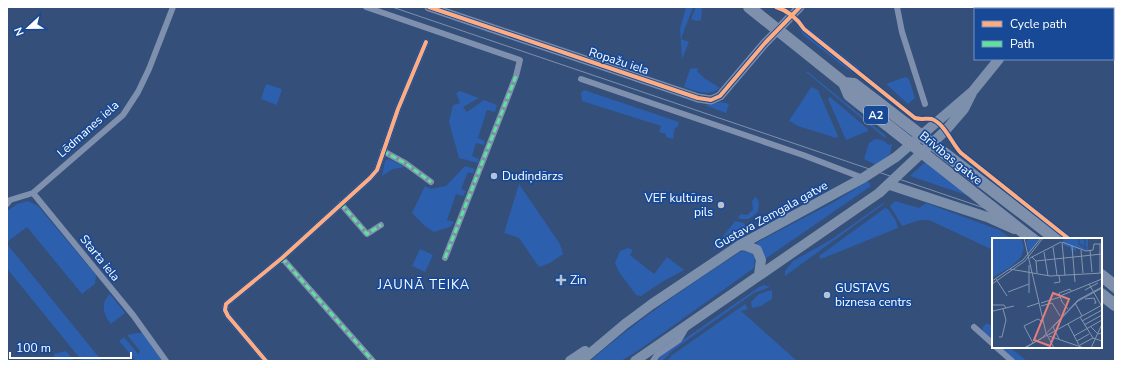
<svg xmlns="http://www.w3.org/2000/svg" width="1122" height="368" viewBox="0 0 1122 368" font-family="'Nunito Sans',sans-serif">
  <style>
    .green { fill: #2c5fad }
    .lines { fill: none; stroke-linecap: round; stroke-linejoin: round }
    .street { stroke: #7e90ad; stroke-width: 6 }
    .secondary { stroke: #798ba8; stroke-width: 9 }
    .primary { stroke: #7c8fab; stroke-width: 10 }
    .highway { stroke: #7e90ab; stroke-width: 12 }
    .tram { stroke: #7e90ab; stroke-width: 1 }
    .quiet { stroke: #60e19b; stroke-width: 3; stroke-dasharray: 6 3; stroke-linecap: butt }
    .cycleway-casing { stroke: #174997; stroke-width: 6 }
    .cycleway { stroke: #ffac80; stroke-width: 4 }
    .poi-dot { fill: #b8c1d0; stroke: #174997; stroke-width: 1.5 }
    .labels { text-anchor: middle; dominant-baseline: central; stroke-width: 3.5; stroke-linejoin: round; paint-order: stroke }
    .shield { fill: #174997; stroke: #b9c8e0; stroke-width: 1 }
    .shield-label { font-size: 11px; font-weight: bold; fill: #fff }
    .street-label { font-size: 12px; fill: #fff; stroke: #174997 }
    .poi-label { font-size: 12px; fill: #fff; stroke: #174997; text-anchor: start }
    .neighbourhood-label { font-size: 13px; letter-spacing: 1px; fill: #fff; stroke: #174997 }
    .inset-river { fill: none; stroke: #30548c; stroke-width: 2 }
    .inset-road { fill: none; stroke: #8595af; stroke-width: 1 }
    .view { fill: #e67e7e; fill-opacity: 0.15; stroke: #e67e7e; stroke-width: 2 }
    .inset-edge { fill: none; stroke: #fff; stroke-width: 2 }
  </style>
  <rect width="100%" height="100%" fill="#344f7a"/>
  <path class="green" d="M 686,7 L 693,7 L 681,39 L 689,42 L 682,59 L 680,29 Z
    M 696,7 L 702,7 L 701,20 L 697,21 L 691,19 Z
    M 798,24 L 805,33 L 852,70 L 851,72 L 803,35 L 799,28 Z
    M 803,24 L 860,69 L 859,71 L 805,28 Z
    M 694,68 L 699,69 L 697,71 L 704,78 L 720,88 C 708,97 697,91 684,87 L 690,69 Z
    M 806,72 L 808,72 L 886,136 L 885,138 Z
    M 905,77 L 909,79 L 915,98 L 908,104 L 886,84 Z
    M 266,84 L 282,89 L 277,105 L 261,99 Z
    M 811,87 L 818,90 L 838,136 L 836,138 L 798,126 L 789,121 Z
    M 584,90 L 679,122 L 677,128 L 675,127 L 673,139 L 666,137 L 666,134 L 659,132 L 661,126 L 582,101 L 581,93 Z
    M 460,91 L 479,98 L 463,107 L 467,112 L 484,100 L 497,105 L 495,112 L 487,110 L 478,138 L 485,141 L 484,145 L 476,143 L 472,156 L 479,159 L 478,163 L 459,158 L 449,122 L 453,105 L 460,103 L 456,93 Z
    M 830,97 L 868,129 L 868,131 L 846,140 L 828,99 Z
    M 721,102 L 729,104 L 726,113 L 705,105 Z
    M 875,139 L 882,140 L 889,145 L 892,143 L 890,154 L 876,165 L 864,159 L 869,143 Z
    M 389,159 L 405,167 L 393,169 L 382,176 L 385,161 Z
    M 925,162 L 969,196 L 910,176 Z
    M 465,166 L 475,169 L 473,174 L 468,172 L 461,189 L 466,191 L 463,196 L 456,194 L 447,220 L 454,222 L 450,227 L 434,232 L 426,227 L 412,213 L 425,186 L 431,189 L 446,186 Z
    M 868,181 L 871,186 L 765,259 L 756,243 L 834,202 Z
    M 519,184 L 560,244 L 563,254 L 550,263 L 539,267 L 519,238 L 504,233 Z
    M 756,197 L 759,202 L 758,212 L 749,219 L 740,219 L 738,217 L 741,214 L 747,215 L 753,210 L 752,201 Z
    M 28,201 L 38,206 L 96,275 L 95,284 L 82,294 L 27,227 L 7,242 L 7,211 L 17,204 Z
    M 895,201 L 919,208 L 926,203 L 999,230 L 1012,239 L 993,239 L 993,250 L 929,220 L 920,220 L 902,226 L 890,206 Z
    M 883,203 L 884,204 L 785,276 L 785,271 L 793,261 L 832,239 Z
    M 885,208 L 888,209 L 896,221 L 898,228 L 821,259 L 819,256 Z
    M 735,221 L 744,223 L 746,228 L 712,251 Z
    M 7,244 L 102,361 L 82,361 L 9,271 L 7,268 Z
    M 628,248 L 633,250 L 630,255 L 654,274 L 667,257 L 684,270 L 662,282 L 641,296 L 636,295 L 619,272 L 615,263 L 620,251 Z
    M 420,249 L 433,255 L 425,272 L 412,266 Z
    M 747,251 L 752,253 L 755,257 L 754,268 L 639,350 L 621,361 L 590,361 C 637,320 688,286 740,252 Z
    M 764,285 L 770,287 L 754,293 L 672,351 L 663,360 L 658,361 L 660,356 L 759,287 Z
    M 772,290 L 772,299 L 761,306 L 752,308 L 751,302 L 759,294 Z
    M 110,294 L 125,313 L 111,324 C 103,314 100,303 110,294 Z
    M 745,304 L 748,309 L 741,311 L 797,361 L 667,361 L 672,355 Z
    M 986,324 L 989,324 L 993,327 L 993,341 L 982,331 L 983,327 Z
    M 137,333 L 143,333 L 162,361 L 136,361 L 119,341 L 124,337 L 138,354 L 140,351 L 127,335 Z
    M 999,347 L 1009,347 L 1027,361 L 1015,361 Z
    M 66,351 L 74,361 L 54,361 L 54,354 Z"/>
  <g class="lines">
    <path class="street" d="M 366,7 L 520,60 L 516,76 L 445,258
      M 897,7 L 902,32 L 925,104
      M 581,79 L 803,155 L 863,178
      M 383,151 L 405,163 L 431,182
      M 33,193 L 133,315 L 166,361
      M 7,204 L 10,200 L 33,193 L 123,115 L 138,92 L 149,69 L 173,7
      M 341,204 L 367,234 L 381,225
      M 282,258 L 373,361
      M 974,327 L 993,344
      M 996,347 L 1012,361
      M 266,361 L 228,316 L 225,310 L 226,304 L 282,258 L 370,178 L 377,170 L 398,109 L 426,42
      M 653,361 L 657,355 L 679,340 L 686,328"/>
    <path class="secondary" d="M 429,7 L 698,98 L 711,100 L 720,96 L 765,43 L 800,7"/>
    <path class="primary" d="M 1040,9 L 1041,7
      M 890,185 L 987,217 L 1014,229
      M 740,245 L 747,246 L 757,250 L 761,260 L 759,275
      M 570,361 L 585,351
      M 581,361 L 625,324 L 652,304 L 740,245 L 863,178 L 896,157 L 973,91 L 999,59
      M 635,361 L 879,193 L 945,131 L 964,109 L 972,93"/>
    <path class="highway" d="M 749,7 L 844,83 L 849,95 L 1032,239
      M 844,83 L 854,84 L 1056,239
      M 1101,275 L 1115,286
      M 1101,294 L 1115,305"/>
    <path class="tram" d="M 392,7 L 999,213 L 1012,218 L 1042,239
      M 1101,282 L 1115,294"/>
    <path class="quiet" d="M 383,151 L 405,163 L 431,182
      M 341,204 L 367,234 L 381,225
      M 282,258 L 373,361
      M 445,258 L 516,76"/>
    <defs>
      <path id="cycleway" d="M 429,7 L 698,98 L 711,100 L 720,96 L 765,43 L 800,7
        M 776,7 C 789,11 797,18 804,29 L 915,118 C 921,120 927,118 932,119 C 945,124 952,144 961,153 L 1069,239
        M 266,361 L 228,316 L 225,310 L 226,304 L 282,258 L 370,178 L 377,170 L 398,109 L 426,42"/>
    </defs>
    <use href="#cycleway" class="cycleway-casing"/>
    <use href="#cycleway" class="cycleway"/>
  </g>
  <g class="poi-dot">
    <circle cx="494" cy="176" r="4"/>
    <circle cx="721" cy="205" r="4"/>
    <path d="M559 274h4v4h4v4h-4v4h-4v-4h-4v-4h4z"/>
    <circle cx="827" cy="295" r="4"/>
  </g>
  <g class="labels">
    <rect class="shield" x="864" y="106" width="24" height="18" rx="3"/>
    <g class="shield-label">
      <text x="876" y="115">A2</text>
    </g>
    <g class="street-label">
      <text transform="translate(619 61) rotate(18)">Ropažu iela</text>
      <text transform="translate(88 129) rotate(-42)">Lēdmanes iela</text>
      <text transform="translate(951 158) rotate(39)">Brīvības gatve</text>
      <text transform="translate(771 215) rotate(-29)">Gustava Zemgala gatve</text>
      <text transform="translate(100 258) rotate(51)">Starta iela</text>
    </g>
    <g class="poi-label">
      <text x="502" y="176">Dudiņdārzs</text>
      <text x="713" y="198" text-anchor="end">VEF kultūras<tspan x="713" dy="14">pils</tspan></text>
      <text x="570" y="280">Zin</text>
      <text x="835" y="288">GUSTAVS<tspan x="835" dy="14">biznesa centrs</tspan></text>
    </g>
    <g class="neighbourhood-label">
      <text x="424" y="285">JAUNĀ TEIKA</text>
    </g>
  </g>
  <g transform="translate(992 238)">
    <rect width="110" height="110" fill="#344f7a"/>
    <path d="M 0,0 L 29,0 L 32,10 L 29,19 L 20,28 L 0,40 ZM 39,0 L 49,0 L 37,15 L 34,3 ZM 72,0 L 96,0 L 96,12 L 84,10 L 84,15 L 83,12 L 78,14 L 79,10 L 71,7 Z" fill="#2c5fad"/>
    <path class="inset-river" d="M 90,0 L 93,1 L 93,11M 87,1 L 87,6 L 95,10"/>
    <path class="inset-road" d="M 32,0 L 54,95 L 62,110M 70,4 L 94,13 L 101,12 L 102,6 L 110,6M 70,4 L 73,37M 80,8 L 83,44M 61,9 L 65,37M 89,12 L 91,35M 98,12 L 100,34M 52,14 L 56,38M 40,19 L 44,23 L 45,35M 38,20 L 69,4M 44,23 L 110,16M 18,31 L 58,38 L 110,35M 108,35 L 108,6M 4,41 L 15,58M 0,43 L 31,22 L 49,0M 62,45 L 68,44 L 67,38M 0,46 L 33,23 L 51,0M 97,46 L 109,67M 93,52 L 106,45M 16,54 L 37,46M 37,55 L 37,27M 68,58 L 110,41M 93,61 L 102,60 L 104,65 L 102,65M 49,65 L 68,59M 83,65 L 90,78M 0,67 L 12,67 L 14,70M 49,68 L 60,65 L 68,78M 35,69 L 47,65M 76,71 L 70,64 L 67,55 L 78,51 L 79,53M 1,73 L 22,68M 88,79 L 101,100 L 110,103M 90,83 L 110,72M 76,86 L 88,109M 92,87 L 110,77M 99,89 L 106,96 L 110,95M 57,98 L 92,110M 82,98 L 110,82M 7,99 L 10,99 L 14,82 L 11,71M 67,101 L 61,89 L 86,63 L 110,50M 85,103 L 97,96M 41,105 L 32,88 L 46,81 L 51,84M 88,107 L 101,100M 32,110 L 110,67M 33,110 L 50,100 L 86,62 L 110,49M 99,110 L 110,86"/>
    <path class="view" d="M 61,55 L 77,61 L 58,108 L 42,102 Z"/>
    <rect width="110" height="110" class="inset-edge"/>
  </g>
  <rect width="1122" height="368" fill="none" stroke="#ffffff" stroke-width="16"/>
  <rect x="974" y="8" width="140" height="52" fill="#174997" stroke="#7492c1"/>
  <rect x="982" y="21" width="20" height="6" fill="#ffac80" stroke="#7492c1"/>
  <text x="1010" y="28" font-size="12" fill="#ffffff">Cycle path</text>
  <rect x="982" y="41" width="20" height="6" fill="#60e19b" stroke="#7492c1"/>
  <text x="1010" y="48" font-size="12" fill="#ffffff">Path</text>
  <g transform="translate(28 28) rotate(248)" stroke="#174997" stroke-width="3" paint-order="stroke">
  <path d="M0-3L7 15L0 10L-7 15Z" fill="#ffffff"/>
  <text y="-6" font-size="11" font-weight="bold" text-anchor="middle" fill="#ffffff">N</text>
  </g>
  <path d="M10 352v6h121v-6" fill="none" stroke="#ffffff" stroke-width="2"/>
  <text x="16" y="352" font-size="12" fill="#ffffff" stroke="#174997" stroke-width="3" paint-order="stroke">100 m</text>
</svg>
